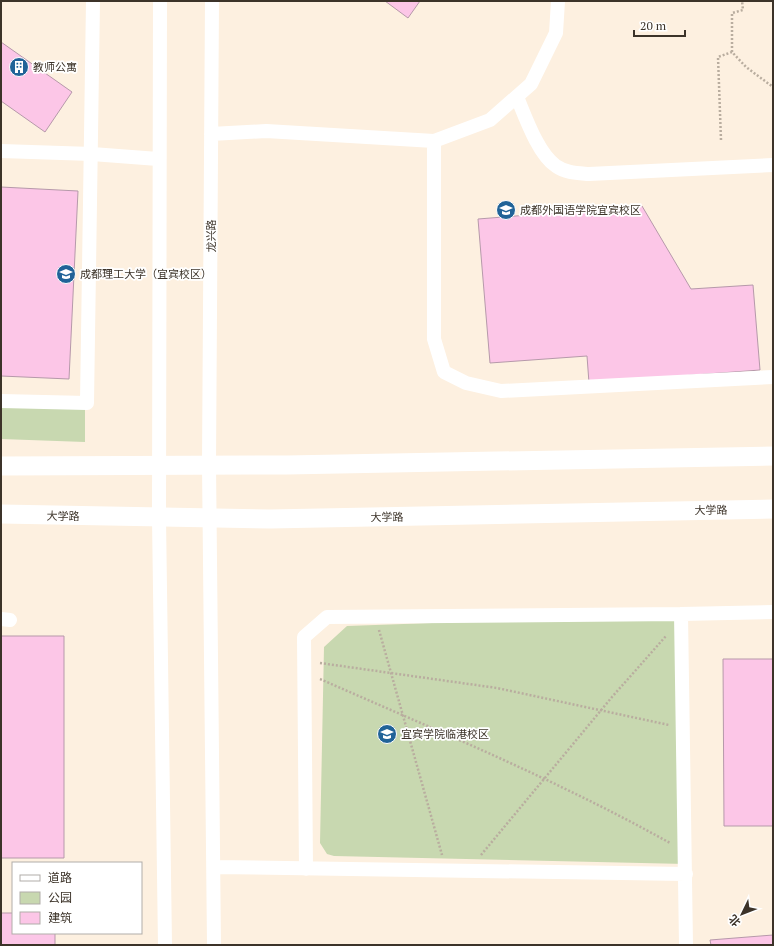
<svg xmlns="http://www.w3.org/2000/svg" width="774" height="946" viewBox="0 0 774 946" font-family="'PT Serif','Noto Sans SC',serif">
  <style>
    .green { fill: #c8d8b0 }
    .building { fill: #fcc6e7; stroke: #b699aa }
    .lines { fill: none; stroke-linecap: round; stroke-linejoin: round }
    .path { stroke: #b9ad9f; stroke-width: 2.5; stroke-dasharray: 2 2; stroke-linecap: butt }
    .street { stroke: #fff; stroke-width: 14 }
    .secondary { stroke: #fff; stroke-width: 19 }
    .labels { text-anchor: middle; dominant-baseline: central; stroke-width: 3.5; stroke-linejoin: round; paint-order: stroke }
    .poi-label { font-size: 11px; fill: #3c3329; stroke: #fff; text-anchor: start }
    .street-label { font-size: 11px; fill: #3c3329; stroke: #fff }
  </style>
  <rect width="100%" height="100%" fill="#fdf0e0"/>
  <path class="green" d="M 1,407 L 85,408 L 85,442 L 1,439 Z
    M 681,614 L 686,864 L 334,856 L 327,854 L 320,843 L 324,647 L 347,626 Z"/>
  <path class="building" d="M 385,1 L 420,1 L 408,18 Z
    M 1,42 L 72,92 L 45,132 L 1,101 Z
    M 1,187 L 78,191 L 69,379 L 1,376 Z
    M 642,206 L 691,289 L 753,285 L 760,370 L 589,383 L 587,356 L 490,363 L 478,219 Z
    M 1,636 L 64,636 L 64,858 L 1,858 Z
    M 723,659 L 773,659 L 773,826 L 724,826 Z
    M 1,913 L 13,913 L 13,933 L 55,933 L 55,945 L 1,945 Z
    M 773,935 L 773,945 L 711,945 L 710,940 Z"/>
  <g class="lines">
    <path class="path" d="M 732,52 L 732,13 L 743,10 L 742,1
      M 721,140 L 718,57 L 732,52 L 746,67 L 773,87
      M 379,630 L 442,855
      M 320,663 L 497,688 L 669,725
      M 320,679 C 438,731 557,780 670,843
      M 481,855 L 612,697 L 666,636"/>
    <path class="street" d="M 160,1 L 159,518 L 165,945
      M 212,1 L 209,465 L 214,945
      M 517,97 C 525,116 538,154 556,166 C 566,173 577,173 589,174 L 773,165
      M 211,134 L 266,131 L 434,141 L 490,120 L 531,84 L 556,33 L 558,1
      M 434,141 L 434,339 L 444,372 L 466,383 L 501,391 L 773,377
      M 1,151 L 92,154 L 158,159
      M 1,401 L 87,403 L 93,1
      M 1,619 L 10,620
      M 214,867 L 686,874
      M 306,869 L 304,637 L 327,617 L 681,614
      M 686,945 L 681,614 L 773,612"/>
    <path class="secondary" d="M 1,466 L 287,465 L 773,456
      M 1,514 L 270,519 L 773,509"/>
  </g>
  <defs>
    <symbol id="building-disc" viewBox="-11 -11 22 22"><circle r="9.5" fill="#216398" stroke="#fff"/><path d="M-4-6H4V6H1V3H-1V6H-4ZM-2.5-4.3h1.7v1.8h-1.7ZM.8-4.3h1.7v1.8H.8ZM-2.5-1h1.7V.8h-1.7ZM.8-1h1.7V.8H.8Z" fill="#fff"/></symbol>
    <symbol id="university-disc" viewBox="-11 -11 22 22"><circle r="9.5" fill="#216398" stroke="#fff"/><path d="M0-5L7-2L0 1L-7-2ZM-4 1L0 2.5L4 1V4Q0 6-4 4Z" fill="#fff"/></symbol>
  </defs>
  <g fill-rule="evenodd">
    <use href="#building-disc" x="8" y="56" width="22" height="22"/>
    <use href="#university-disc" x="495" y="199" width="22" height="22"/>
    <use href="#university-disc" x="55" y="263" width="22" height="22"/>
    <use href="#university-disc" x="376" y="723" width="22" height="22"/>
  </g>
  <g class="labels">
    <g class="poi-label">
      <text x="33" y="67">教师公寓</text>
      <text x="520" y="210">成都外国语学院宜宾校区</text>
      <text x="80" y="274">成都理工大学（宜宾校区）</text>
      <text x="401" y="734">宜宾学院临港校区</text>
    </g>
    <g class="street-label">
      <text transform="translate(211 236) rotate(-90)">龙兴路</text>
      <text transform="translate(711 510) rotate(-1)">大学路</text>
      <text transform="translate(63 516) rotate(1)">大学路</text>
      <text transform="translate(387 517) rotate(-1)">大学路</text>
    </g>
  </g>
  <rect width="774" height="946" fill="none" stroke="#3c3329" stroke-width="4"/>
  <rect x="12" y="862" width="130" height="72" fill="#ffffff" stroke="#b1ada9"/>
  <rect x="20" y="875" width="20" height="6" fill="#ffffff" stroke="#b1ada9"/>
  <text x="48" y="882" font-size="12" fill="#3c3329">道路</text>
  <rect x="20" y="892" width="20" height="12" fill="#c8d8b0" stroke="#b1ada9"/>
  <text x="48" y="902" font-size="12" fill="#3c3329">公园</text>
  <rect x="20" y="912" width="20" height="12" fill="#fcc6e7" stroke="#b1ada9"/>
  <text x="48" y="922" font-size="12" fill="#3c3329">建筑</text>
  <g transform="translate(742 914) rotate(227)" stroke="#ffffff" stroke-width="3" paint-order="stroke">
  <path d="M0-3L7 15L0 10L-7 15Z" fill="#3c3329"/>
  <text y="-6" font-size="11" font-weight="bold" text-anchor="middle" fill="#3c3329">北</text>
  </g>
  <path d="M634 30v6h51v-6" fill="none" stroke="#3c3329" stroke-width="2"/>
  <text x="640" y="30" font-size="12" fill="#3c3329" stroke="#ffffff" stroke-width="3" paint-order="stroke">20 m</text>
</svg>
